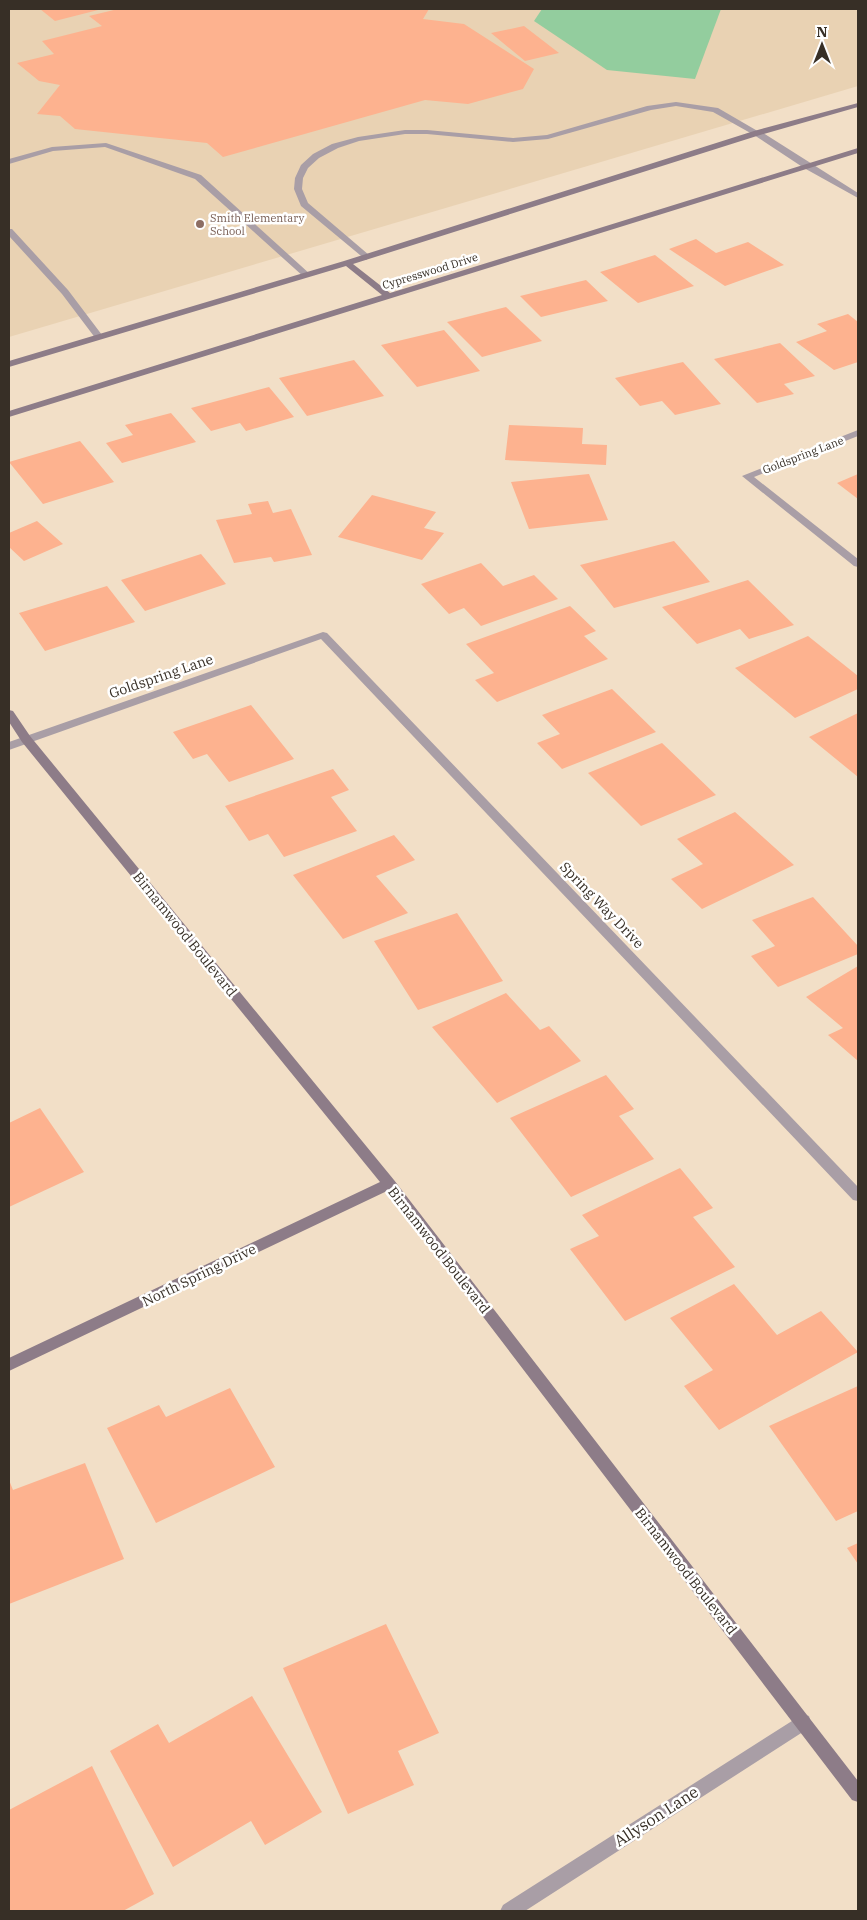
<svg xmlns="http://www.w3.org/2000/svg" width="867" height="1920" viewBox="0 0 867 1920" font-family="'IBM Plex Serif',serif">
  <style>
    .built { fill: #e9d2b3 }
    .green { fill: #93cd9e }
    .building { fill: #fdb28f }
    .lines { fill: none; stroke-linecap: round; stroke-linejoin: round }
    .lane { fill: #a99ea6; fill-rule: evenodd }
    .street { fill: #a99ea6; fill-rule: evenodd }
    .secondary { fill: #8d7c88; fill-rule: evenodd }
    .education-dot { fill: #8d6e63; stroke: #fff; stroke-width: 2 }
    .labels { text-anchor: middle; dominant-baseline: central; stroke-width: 5; stroke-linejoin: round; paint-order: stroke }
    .far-education-label { font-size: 11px; fill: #785e54; stroke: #fff; text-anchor: start }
    .far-street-label { font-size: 11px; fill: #372f26; stroke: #fff }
    .street-label { font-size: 14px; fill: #372f26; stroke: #fff }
    .near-street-label { font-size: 16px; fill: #372f26; stroke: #fff }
  </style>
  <rect width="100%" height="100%" fill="#f2dfc7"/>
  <path class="built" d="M 9,9 L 858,9 L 858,86 L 9,337 Z"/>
  <path class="green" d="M 542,9 L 721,9 L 695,79 L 607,70 L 534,21 Z"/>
  <path class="building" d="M 40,9 L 102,9 L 55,21 Z
    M 118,9 L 429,9 L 423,19 L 464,24 L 534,69 L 523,89 L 468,104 L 425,100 L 223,157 L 207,143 L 75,129 L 60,116 L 37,114 L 60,85 L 39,81 L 17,63 L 54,54 L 42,41 L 102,26 L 89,16 Z
    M 524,26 L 559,53 L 525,61 L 491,33 Z
    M 696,239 L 716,253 L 748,242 L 784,265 L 725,286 L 669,249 Z
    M 655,255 L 694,286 L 638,303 L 600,272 Z
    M 586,280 L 608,301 L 541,317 L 520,296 Z
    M 506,307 L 542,341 L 482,357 L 447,322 Z
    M 848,314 L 858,322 L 858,362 L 834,370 L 796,342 L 827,331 L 817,324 Z
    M 444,330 L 480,371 L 417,387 L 381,345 Z
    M 780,343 L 815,376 L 784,384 L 794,394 L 757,403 L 714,359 Z
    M 354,360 L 384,396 L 307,416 L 279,378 Z
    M 683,362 L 721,404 L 675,415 L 662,401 L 640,406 L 615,378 Z
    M 269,387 L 294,417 L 246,431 L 240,423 L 211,431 L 191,408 Z
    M 171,413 L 196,442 L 122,463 L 106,443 L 133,435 L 125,425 Z
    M 509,425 L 583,428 L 582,444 L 607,445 L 606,465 L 505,460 Z
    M 80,441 L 114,482 L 43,504 L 9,462 Z
    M 589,474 L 608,520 L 529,529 L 511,482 Z
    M 858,474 L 858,499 L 837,483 Z
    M 372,495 L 436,512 L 424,528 L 444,533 L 422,560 L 338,537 Z
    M 268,501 L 273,513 L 291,509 L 312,555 L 274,562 L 271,557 L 234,563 L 216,520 L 252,514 L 248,504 Z
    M 37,521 L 63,544 L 24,561 L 9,547 L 9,533 Z
    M 674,541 L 710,582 L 614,608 L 580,565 Z
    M 201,554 L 226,584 L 145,611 L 121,580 Z
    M 481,563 L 503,586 L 534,575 L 558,599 L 481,626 L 464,608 L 449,614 L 421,584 Z
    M 748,580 L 794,625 L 749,639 L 740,629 L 697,644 L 662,607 Z
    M 107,586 L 135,622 L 45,651 L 19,613 Z
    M 570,606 L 596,631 L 584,636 L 608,659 L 497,702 L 475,680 L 494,673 L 466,644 Z
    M 808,636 L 858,676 L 858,689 L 795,718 L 735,668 Z
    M 612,689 L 656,732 L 562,769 L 537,743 L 560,734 L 542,715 Z
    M 251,705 L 294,759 L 229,782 L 207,754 L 193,759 L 173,732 Z
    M 858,713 L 858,777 L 809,737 Z
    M 662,743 L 716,795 L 641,826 L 588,773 Z
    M 333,769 L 349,790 L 331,797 L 357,831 L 284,857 L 268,834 L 249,841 L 225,806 Z
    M 735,812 L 794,865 L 702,909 L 671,879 L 703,864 L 677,839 Z
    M 394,835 L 415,860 L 376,876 L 408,913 L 343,939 L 293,875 Z
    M 813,897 L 858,946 L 858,954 L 778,987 L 751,956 L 775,946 L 752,920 Z
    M 457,913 L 503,981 L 418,1010 L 374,941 Z
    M 858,966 L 858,1061 L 828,1035 L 843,1028 L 806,997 Z
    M 506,993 L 540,1030 L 549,1026 L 581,1061 L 497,1103 L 432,1027 Z
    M 606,1075 L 634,1109 L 619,1116 L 654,1159 L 571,1197 L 510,1118 Z
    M 40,1108 L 84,1172 L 9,1207 L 9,1123 Z
    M 680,1168 L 713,1208 L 693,1217 L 735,1267 L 625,1321 L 570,1249 L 599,1236 L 582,1215 Z
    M 734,1284 L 777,1335 L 821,1311 L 858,1352 L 719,1430 L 684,1386 L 713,1370 L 670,1318 Z
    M 858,1386 L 858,1511 L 836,1521 L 769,1426 Z
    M 230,1388 L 275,1467 L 156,1523 L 107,1428 L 159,1405 L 166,1417 Z
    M 85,1463 L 124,1559 L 9,1604 L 9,1480 L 13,1490 Z
    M 858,1543 L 858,1564 L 847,1548 Z
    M 386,1624 L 439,1733 L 398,1751 L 414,1785 L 348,1814 L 283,1668 Z
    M 252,1696 L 322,1812 L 265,1845 L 251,1821 L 173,1867 L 110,1751 L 158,1724 L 169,1743 Z
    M 92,1766 L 154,1894 L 123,1911 L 9,1911 L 9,1810 Z"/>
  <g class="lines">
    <path class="lane" d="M 676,102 L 718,108 L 761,133 L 754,135 L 713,112 L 676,106 L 651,110 L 548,139 L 513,142 L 427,134 L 405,134 L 359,141 L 338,148 L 319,158 L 308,168 L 303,178 L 302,189 L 308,203 L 369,255 L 370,257 L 366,260 L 301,206 L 294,189 L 295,178 L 301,165 L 313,154 L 332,144 L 358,137 L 405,130 L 427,130 L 513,138 L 547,135 L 647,106 Z
      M 106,143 L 201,175 L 311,275 L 304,277 L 195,179 L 105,147 L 53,151 L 9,164 L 9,159 L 52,147 Z
      M 9,229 L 12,229 L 68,290 L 102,335 L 102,339 L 96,339 L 62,294 L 9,236 Z"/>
    <path class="street" d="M 754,131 L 760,131 L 858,193 L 858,198 L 804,168 L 754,135 Z
      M 858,430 L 858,436 L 754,477 L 858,559 L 858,567 L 854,566 L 742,476 Z
      M 323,632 L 327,633 L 858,1187 L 858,1201 L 853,1200 L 321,639 L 9,750 L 9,742 Z
      M 803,1714 L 809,1716 L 811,1722 L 809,1728 L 525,1911 L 500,1911 L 503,1905 Z"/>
    <path class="secondary" d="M 858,103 L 858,107 L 760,135 L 353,264 L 390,293 L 858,148 L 858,153 L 9,417 L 9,411 L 382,295 L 346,266 L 9,367 L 9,361 L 344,261 L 754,131 Z
      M 9,710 L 13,711 L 30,736 L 394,1180 L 858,1781 L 858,1802 L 852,1800 L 387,1191 L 9,1371 L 9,1358 L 380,1182 L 22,742 L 9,722 Z"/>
  </g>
  <circle class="education-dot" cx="200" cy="224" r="5"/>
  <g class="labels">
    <g class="far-education-label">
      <text x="210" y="218">Smith Elementary<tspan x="210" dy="13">School</tspan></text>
    </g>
    <g class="far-street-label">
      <text transform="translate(430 271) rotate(-17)">Cypresswood Drive</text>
      <text transform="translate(803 455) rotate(-21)">Goldspring Lane</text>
    </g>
    <g class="street-label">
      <text transform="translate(161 676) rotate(-19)">Goldspring Lane</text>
      <text transform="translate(602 905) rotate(46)">Spring Way Drive</text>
      <text transform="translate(185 934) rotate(51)">Birnamwood Boulevard</text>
      <text transform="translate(439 1250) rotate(52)">Birnamwood Boulevard</text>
      <text transform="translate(199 1275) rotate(-26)">North Spring Drive</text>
      <text transform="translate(686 1571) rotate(52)">Birnamwood Boulevard</text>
    </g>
    <g class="near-street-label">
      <text transform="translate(656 1816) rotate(-33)">Allyson Lane</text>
    </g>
  </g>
  <rect width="867" height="1920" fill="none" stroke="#372f26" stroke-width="20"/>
  <g transform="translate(822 45)" stroke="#ffffff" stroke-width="4" paint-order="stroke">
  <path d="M0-4L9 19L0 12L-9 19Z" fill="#372f26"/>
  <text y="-8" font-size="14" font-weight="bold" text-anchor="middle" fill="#372f26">N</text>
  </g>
</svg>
